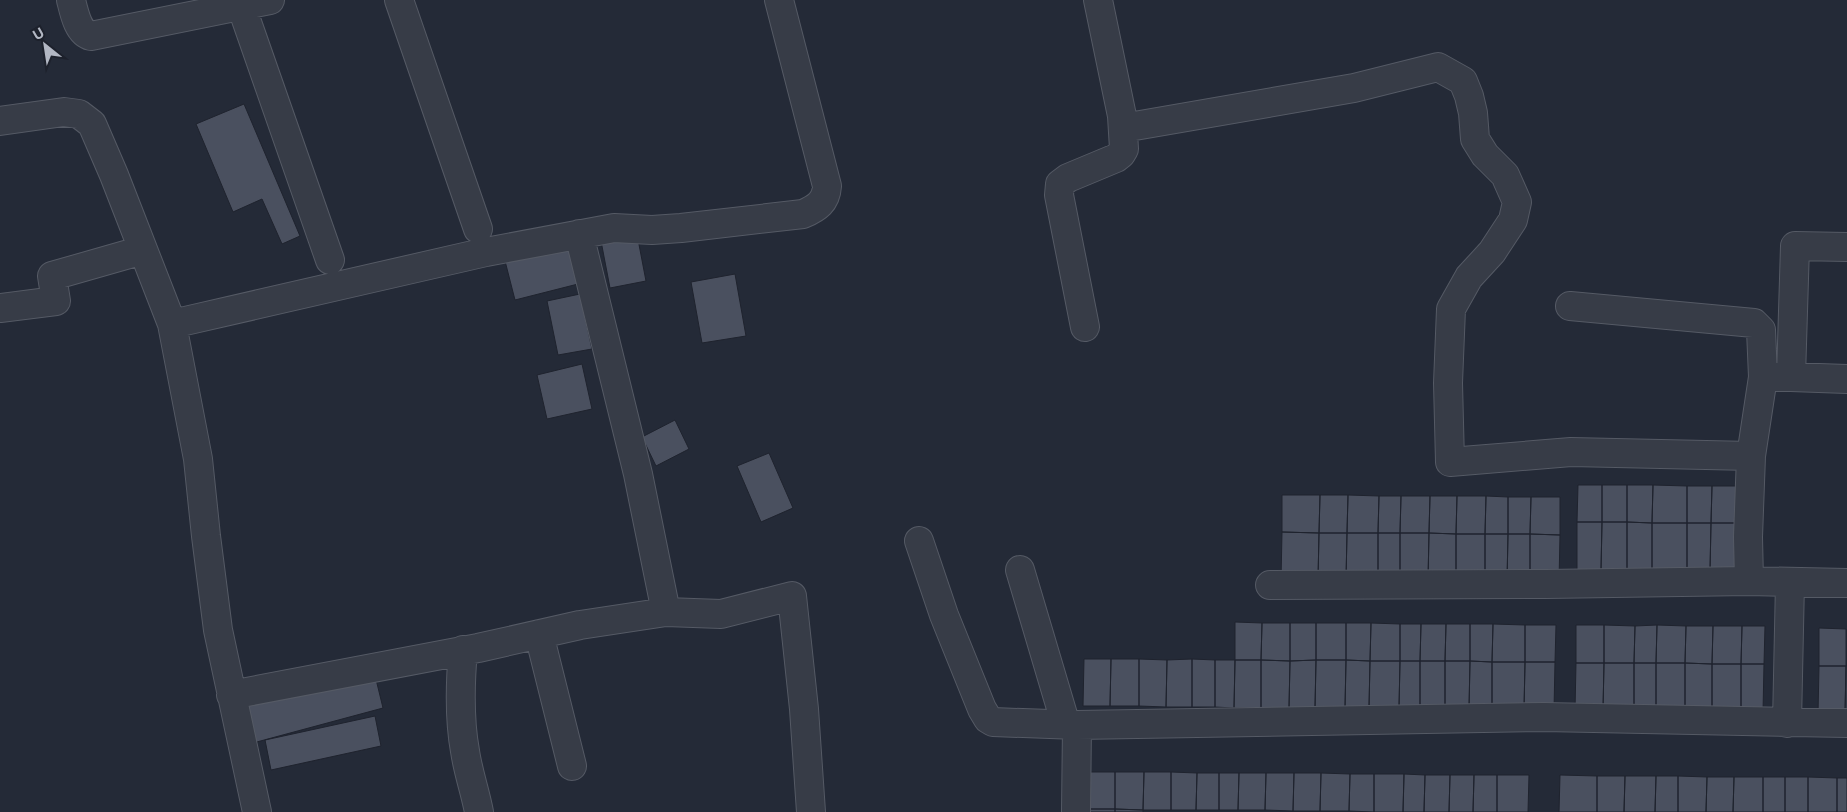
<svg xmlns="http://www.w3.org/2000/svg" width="1847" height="812" viewBox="0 0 1847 812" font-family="Inter,sans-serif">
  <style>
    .building { fill: #4a505f; stroke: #1f232e }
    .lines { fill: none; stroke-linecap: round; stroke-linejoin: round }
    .street-casing { stroke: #555a65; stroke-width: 30 }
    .street { stroke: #373c47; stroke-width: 28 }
  </style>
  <rect width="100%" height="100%" fill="#242a37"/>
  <path class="building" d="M 244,104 L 300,236 L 282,244 L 262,199 L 233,212 L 196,124 Z
    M 637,234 L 646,281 L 610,288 L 601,241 Z
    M 567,241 L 578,284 L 515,300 L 504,257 Z
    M 735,274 L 746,336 L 702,343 L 691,282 Z
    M 580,294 L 592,349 L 558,355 L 547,301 Z
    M 582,364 L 592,409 L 547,419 L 537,375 Z
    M 675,420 L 689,449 L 656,466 L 642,437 Z
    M 769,453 L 793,508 L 761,522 L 737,466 Z
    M 1578,485 L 1602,485 L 1602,522 L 1577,522 Z
    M 1602,485 L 1627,485 L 1627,522 L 1602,522 Z
    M 1627,485 L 1653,485 L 1652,523 L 1627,522 Z
    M 1653,485 L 1687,486 L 1687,523 L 1652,523 Z
    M 1687,486 L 1712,486 L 1711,523 L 1687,523 Z
    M 1712,486 L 1737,486 L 1737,523 L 1711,523 Z
    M 1282,495 L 1320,495 L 1319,533 L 1282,532 Z
    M 1320,495 L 1348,495 L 1347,533 L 1319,533 Z
    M 1348,495 L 1379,496 L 1378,533 L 1347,533 Z
    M 1379,496 L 1401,496 L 1400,533 L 1378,533 Z
    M 1401,496 L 1430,496 L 1429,533 L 1400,533 Z
    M 1430,496 L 1457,496 L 1456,534 L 1429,533 Z
    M 1457,496 L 1486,496 L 1485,534 L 1456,534 Z
    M 1486,496 L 1508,497 L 1508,534 L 1485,534 Z
    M 1508,497 L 1531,497 L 1530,534 L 1508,534 Z
    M 1531,497 L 1560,497 L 1560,535 L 1530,534 Z
    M 1577,522 L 1602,522 L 1601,570 L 1577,570 Z
    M 1602,522 L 1627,522 L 1627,570 L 1601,570 Z
    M 1627,522 L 1652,523 L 1652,570 L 1627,570 Z
    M 1652,523 L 1687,523 L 1687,571 L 1652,570 Z
    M 1687,523 L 1711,523 L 1710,571 L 1687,571 Z
    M 1711,523 L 1737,523 L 1736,571 L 1710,571 Z
    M 1282,532 L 1319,533 L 1318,580 L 1281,580 Z
    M 1319,533 L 1347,533 L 1346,580 L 1318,580 Z
    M 1347,533 L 1378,533 L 1378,581 L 1346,580 Z
    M 1378,533 L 1400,533 L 1400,581 L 1378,581 Z
    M 1400,533 L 1429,533 L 1428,581 L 1400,581 Z
    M 1429,533 L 1456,534 L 1456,581 L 1428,581 Z
    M 1456,534 L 1485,534 L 1485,581 L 1456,581 Z
    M 1485,534 L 1508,534 L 1507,582 L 1485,581 Z
    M 1508,534 L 1530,534 L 1530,582 L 1507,582 Z
    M 1530,534 L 1560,535 L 1559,582 L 1530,582 Z
    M 1235,622 L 1262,623 L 1261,660 L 1235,660 Z
    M 1262,623 L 1290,623 L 1290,661 L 1261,660 Z
    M 1290,623 L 1316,623 L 1316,660 L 1290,661 Z
    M 1316,623 L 1346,623 L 1346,660 L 1316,660 Z
    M 1346,623 L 1371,623 L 1370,661 L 1346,660 Z
    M 1371,623 L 1400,624 L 1400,661 L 1370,661 Z
    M 1400,624 L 1421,624 L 1420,661 L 1400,661 Z
    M 1421,624 L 1446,624 L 1445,661 L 1420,661 Z
    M 1446,624 L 1470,624 L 1470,661 L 1445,661 Z
    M 1470,624 L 1493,624 L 1492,662 L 1470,661 Z
    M 1493,624 L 1525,625 L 1525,662 L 1492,662 Z
    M 1525,625 L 1556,625 L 1555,662 L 1525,662 Z
    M 1576,625 L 1604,625 L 1604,663 L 1576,663 Z
    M 1604,625 L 1635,626 L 1634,663 L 1604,663 Z
    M 1657,625 L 1686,626 L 1685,663 L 1656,663 Z
    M 1657,625 L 1656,663 L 1634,663 L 1635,626 Z
    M 1686,626 L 1713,626 L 1712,664 L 1685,663 Z
    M 1713,626 L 1742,626 L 1741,664 L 1712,664 Z
    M 1742,626 L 1765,626 L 1764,664 L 1741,664 Z
    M 1819,628 L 1846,629 L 1846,666 L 1819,666 Z
    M 1084,659 L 1111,659 L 1110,706 L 1083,706 Z
    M 1111,659 L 1139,659 L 1139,706 L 1110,706 Z
    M 1139,659 L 1167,660 L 1166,707 L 1139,706 Z
    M 1192,659 L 1215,660 L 1215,707 L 1192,707 Z
    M 1192,659 L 1192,707 L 1166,707 L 1167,660 Z
    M 1215,660 L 1235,660 L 1234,708 L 1215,707 Z
    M 1235,660 L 1261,660 L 1261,708 L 1234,708 Z
    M 1261,660 L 1290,661 L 1289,708 L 1261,708 Z
    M 1316,660 L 1315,708 L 1289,708 L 1290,661 Z
    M 1316,660 L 1346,660 L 1345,708 L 1315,708 Z
    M 1346,660 L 1370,661 L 1369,708 L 1345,708 Z
    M 1370,661 L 1400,661 L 1399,708 L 1369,708 Z
    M 1400,661 L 1420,661 L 1420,709 L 1399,708 Z
    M 1420,661 L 1445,661 L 1445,709 L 1420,709 Z
    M 1445,661 L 1470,661 L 1469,709 L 1445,709 Z
    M 1470,661 L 1492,662 L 1492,709 L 1469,709 Z
    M 1492,662 L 1525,662 L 1524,710 L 1492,709 Z
    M 1525,662 L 1555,662 L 1554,710 L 1524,710 Z
    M 1576,663 L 1604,663 L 1603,710 L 1575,710 Z
    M 1604,663 L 1634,663 L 1634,711 L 1603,710 Z
    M 1634,663 L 1656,663 L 1656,711 L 1634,711 Z
    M 1656,663 L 1685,663 L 1685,711 L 1656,711 Z
    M 1685,663 L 1712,664 L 1712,711 L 1685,711 Z
    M 1712,664 L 1741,664 L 1741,711 L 1712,711 Z
    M 1741,664 L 1764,664 L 1763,712 L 1741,711 Z
    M 1819,666 L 1846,666 L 1845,714 L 1818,714 Z
    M 1846,666 L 1847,666 L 1847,714 L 1845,714 Z
    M 374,671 L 383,708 L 253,743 L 243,706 Z
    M 375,716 L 381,746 L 271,770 L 265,740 Z
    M 1089,772 L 1115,772 L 1115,809 L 1088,809 Z
    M 1115,772 L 1144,772 L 1143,810 L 1115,809 Z
    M 1144,772 L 1171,772 L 1171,810 L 1143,810 Z
    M 1171,772 L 1197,773 L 1196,810 L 1171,810 Z
    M 1197,773 L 1219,773 L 1219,810 L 1196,810 Z
    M 1219,773 L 1239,773 L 1238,810 L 1219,810 Z
    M 1239,773 L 1266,773 L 1265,810 L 1238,810 Z
    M 1266,773 L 1294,773 L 1293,811 L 1265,810 Z
    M 1294,773 L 1321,773 L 1320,811 L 1293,811 Z
    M 1321,773 L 1350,774 L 1349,811 L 1320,811 Z
    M 1350,774 L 1374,774 L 1374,812 L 1349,811 Z
    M 1374,774 L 1404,774 L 1403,812 L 1374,812 Z
    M 1404,774 L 1425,775 L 1424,812 L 1403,812 Z
    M 1425,775 L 1450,775 L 1449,812 L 1424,812 Z
    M 1450,775 L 1474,775 L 1473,812 L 1449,812 Z
    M 1474,775 L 1497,775 L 1497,812 L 1473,812 Z
    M 1497,775 L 1529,775 L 1528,812 L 1497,812 Z
    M 1560,775 L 1597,776 L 1597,812 L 1559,812 Z
    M 1597,776 L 1625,776 L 1624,812 L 1597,812 Z
    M 1625,776 L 1656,776 L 1655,812 L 1624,812 Z
    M 1656,776 L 1678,776 L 1678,812 L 1655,812 Z
    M 1678,776 L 1707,777 L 1706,812 L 1678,812 Z
    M 1707,777 L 1734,777 L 1733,812 L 1706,812 Z
    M 1734,777 L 1763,777 L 1763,812 L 1733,812 Z
    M 1763,777 L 1785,777 L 1785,812 L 1763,812 Z
    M 1785,777 L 1808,777 L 1808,812 L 1785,812 Z
    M 1808,777 L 1837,778 L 1837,812 L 1808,812 Z
    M 1837,778 L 1847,778 L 1847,812 L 1837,812 Z
    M 1088,809 L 1115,809 L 1115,812 L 1088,812 Z
    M 1115,809 L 1143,810 L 1143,812 L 1115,812 Z"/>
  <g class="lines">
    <defs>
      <path id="street" d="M 71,0 C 74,12 78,33 91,36 L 270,0
        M 399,0 L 478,229
        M 241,5 L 330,260
        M 0,121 L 64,112 L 79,114 L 92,124 L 114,175 L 172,324 L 198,459 L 206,536 L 218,630 L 257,812
        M 1123,128 L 1354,88 L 1438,67 L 1463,81 L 1469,96 L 1473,113 L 1475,139 L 1485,155 L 1505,175 L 1517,202 L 1513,220 L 1492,252 L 1469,277 L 1451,309 L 1448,383 L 1450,462 L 1571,452 L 1751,456
        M 579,234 L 638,474 L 666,612
        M 1570,306 L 1754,323 L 1761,330 L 1763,377 L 1751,456 L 1748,537 L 1749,581
        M 0,308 L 56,301 L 52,276 L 143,250
        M 172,324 L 486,252 L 614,228 L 652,230 L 681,228 L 803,214 C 817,208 826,202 827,186 L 779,0
        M 1085,327 L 1059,195 L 1060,184 L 1068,178 L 1116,158 L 1121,154 L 1124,149 L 1122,116 L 1098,0
        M 1763,377 L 1791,377 L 1795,246 L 1847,247
        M 1791,377 L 1847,379
        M 919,541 L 944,615 L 982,709 L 988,719 L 993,722 L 1077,725 L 1544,717 L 1847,723
        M 1020,570 L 1066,725
        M 1270,585 L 1546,584 L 1749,581 L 1847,583
        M 539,634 L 572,766
        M 463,650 C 460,684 459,718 465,751 C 468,772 475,791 479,812
        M 231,695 L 478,648 L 580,625 L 666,612 L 721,614 L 792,596 L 804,709 L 811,812
        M 1787,723 L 1790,582
        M 1076,812 L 1077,725"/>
    </defs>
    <use href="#street" class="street-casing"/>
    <use href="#street" class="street"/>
  </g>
  <g transform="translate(45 45) rotate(330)" stroke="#1d212c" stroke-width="4" paint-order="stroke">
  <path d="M0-4L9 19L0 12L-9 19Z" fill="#b2b7c3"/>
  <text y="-8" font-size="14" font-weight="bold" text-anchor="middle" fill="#b2b7c3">U</text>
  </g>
</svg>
